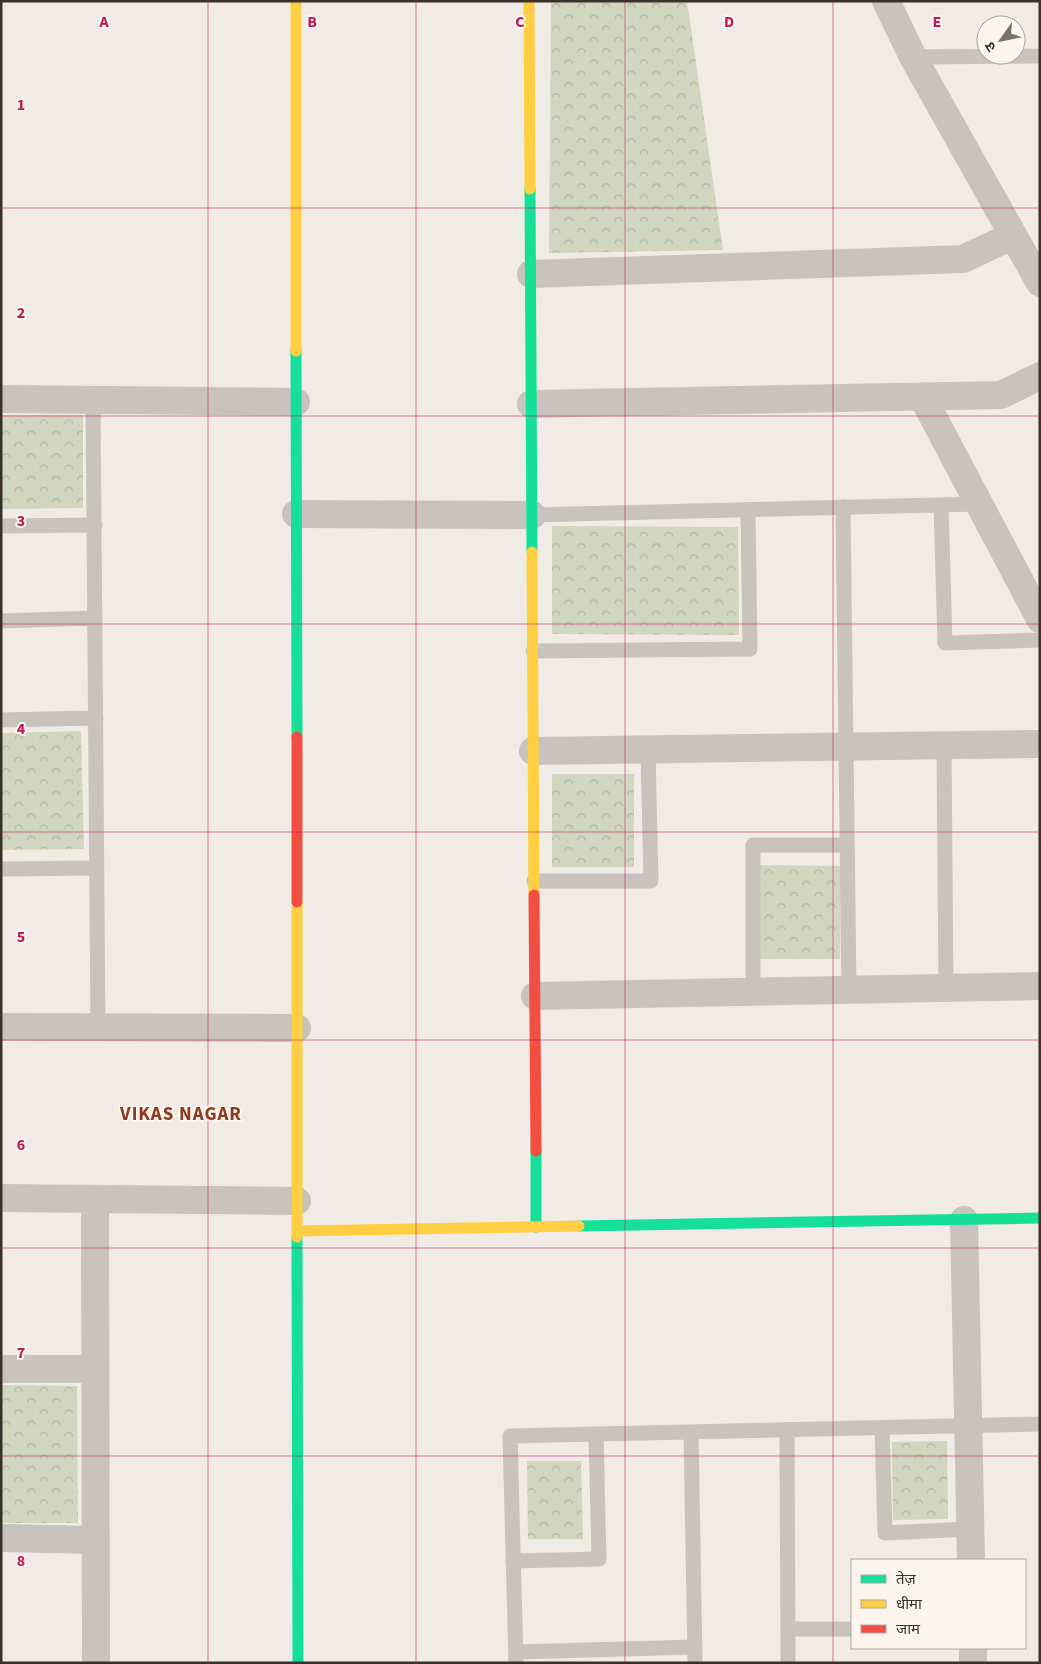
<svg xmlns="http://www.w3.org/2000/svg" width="1041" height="1664" viewBox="0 0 1041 1664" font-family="'Source Sans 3','Noto Sans Devanagari',sans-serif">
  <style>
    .park { fill: url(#park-crowns) }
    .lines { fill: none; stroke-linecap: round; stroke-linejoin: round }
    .lane { stroke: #c9c3be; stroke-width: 15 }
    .street { stroke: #c9c3be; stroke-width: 28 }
    .fast { stroke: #16e098; stroke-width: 11 }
    .slow { stroke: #ffcf43; stroke-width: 11 }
    .jam { stroke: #f24e42; stroke-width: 11 }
    .grid { fill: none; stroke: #c2185b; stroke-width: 1; stroke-opacity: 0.55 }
    .labels { text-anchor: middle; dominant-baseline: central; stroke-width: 4; stroke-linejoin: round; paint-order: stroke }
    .district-label { font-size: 19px; font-weight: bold; letter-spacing: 1px; fill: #8c3b22; stroke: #fbf5ee }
    .grid-label { font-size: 16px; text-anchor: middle; font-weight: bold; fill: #c2185b; stroke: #fbf5ee; stroke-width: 4; stroke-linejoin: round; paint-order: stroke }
  </style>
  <defs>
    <pattern id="park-crowns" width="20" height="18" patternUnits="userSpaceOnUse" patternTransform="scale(1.25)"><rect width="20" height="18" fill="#d1d6bf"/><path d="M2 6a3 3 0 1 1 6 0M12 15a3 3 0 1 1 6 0" fill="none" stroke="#b4b8a4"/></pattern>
  </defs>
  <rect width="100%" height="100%" fill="#f0ebe5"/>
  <path class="park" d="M 551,1 L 687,1 L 723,250 L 549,253 Z
    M 1,415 L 83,415 L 83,508 L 1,509 Z
    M 552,526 L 738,527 L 739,635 L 552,634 Z
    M 81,731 L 84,849 L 1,850 L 1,733 Z
    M 552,774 L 634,774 L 634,867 L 552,867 Z
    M 758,865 L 841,866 L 840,959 L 759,959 Z
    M 1,1385 L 77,1386 L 78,1523 L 1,1523 Z
    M 947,1441 L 948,1519 L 893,1520 L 892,1442 Z
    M 527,1461 L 581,1461 L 583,1539 L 528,1539 Z"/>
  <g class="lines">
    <path class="lane" d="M 913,57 L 1040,56
      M 93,400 L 98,1028
      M 941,505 L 945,643 L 1040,640
      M 843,507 L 849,990
      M 532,515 L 979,504
      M 1,526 L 95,525
      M 1,621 L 95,618
      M 533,651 L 750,649 L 748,510
      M 1,720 L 96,718
      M 944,745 L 946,988
      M 1,869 L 97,868
      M 534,881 L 651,881 L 648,750
      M 753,992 L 753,845 L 847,845
      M 882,1428 L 885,1533 L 970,1529
      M 787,1430 L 788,1663
      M 691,1432 L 695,1663
      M 513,1561 L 599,1559 L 596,1434
      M 788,1629 L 852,1629
      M 516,1652 L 695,1647
      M 516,1663 L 510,1436 L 1040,1424"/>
    <path class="street" d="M 886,1 L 913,57 L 1040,283
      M 531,274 L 963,259 L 1012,236
      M 922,396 L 1040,619
      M 1,399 L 296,402
      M 531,404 L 1001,395 L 1040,376
      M 296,514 L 532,515
      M 533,751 L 1040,744
      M 535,996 L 1040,986
      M 1,1027 L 297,1028
      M 1,1198 L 297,1201
      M 95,1199 L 96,1663
      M 964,1220 L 971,1560
      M 1,1369 L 95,1369
      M 1,1538 L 96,1540
      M 973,1648 L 973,1663"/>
    <path class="fast" d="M 530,189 L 532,552
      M 296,351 L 297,737
      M 536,1151 L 536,1227
      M 579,1226 L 1040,1218
      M 297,1237 L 298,1663"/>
    <path class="slow" d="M 296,1 L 296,351
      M 529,1 L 530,189
      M 532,552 L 534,895
      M 297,902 L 297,1237
      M 298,1231 L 579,1226"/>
    <path class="jam" d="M 297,737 L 297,902
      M 534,895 L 536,1151"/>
  </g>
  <path class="grid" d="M 208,1 L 208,1663M 416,1 L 416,1663M 625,1 L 625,1663M 833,1 L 833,1663M 1,208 L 1040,208M 1,416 L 1040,416M 1,624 L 1040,624M 1,832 L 1040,832M 1,1040 L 1040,1040M 1,1248 L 1040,1248M 1,1456 L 1040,1456"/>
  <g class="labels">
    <g class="district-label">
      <text x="181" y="1114">VIKAS NAGAR</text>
    </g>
  </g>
  <g class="grid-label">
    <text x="104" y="27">A</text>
    <text x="312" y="27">B</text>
    <text x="520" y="27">C</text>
    <text x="729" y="27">D</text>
    <text x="937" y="27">E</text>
    <text x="21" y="110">1</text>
    <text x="21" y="318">2</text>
    <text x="21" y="526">3</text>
    <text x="21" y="734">4</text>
    <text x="21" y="942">5</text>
    <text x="21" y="1150">6</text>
    <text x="21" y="1358">7</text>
    <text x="21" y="1566">8</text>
  </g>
  <rect width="1041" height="1664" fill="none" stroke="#3b302b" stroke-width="5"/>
  <rect x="851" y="1559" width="175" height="90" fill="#fbf5ee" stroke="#aea6a0"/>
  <rect x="861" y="1575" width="25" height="8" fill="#16e098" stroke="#aea6a0"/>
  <text x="896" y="1584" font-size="15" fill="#3b302b">तेज़</text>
  <rect x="861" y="1600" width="25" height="8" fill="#ffcf43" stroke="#aea6a0"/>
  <text x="896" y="1609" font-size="15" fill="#3b302b">धीमा</text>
  <rect x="861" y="1625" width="25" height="8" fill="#f24e42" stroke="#aea6a0"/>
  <text x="896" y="1634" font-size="15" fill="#3b302b">जाम</text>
  <g transform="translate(1001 40) rotate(237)"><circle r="24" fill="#fbf5ee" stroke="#aea6a0"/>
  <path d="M0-4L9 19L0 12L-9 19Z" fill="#7a716c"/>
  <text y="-8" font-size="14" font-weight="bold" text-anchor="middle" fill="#3b302b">उ</text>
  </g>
</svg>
